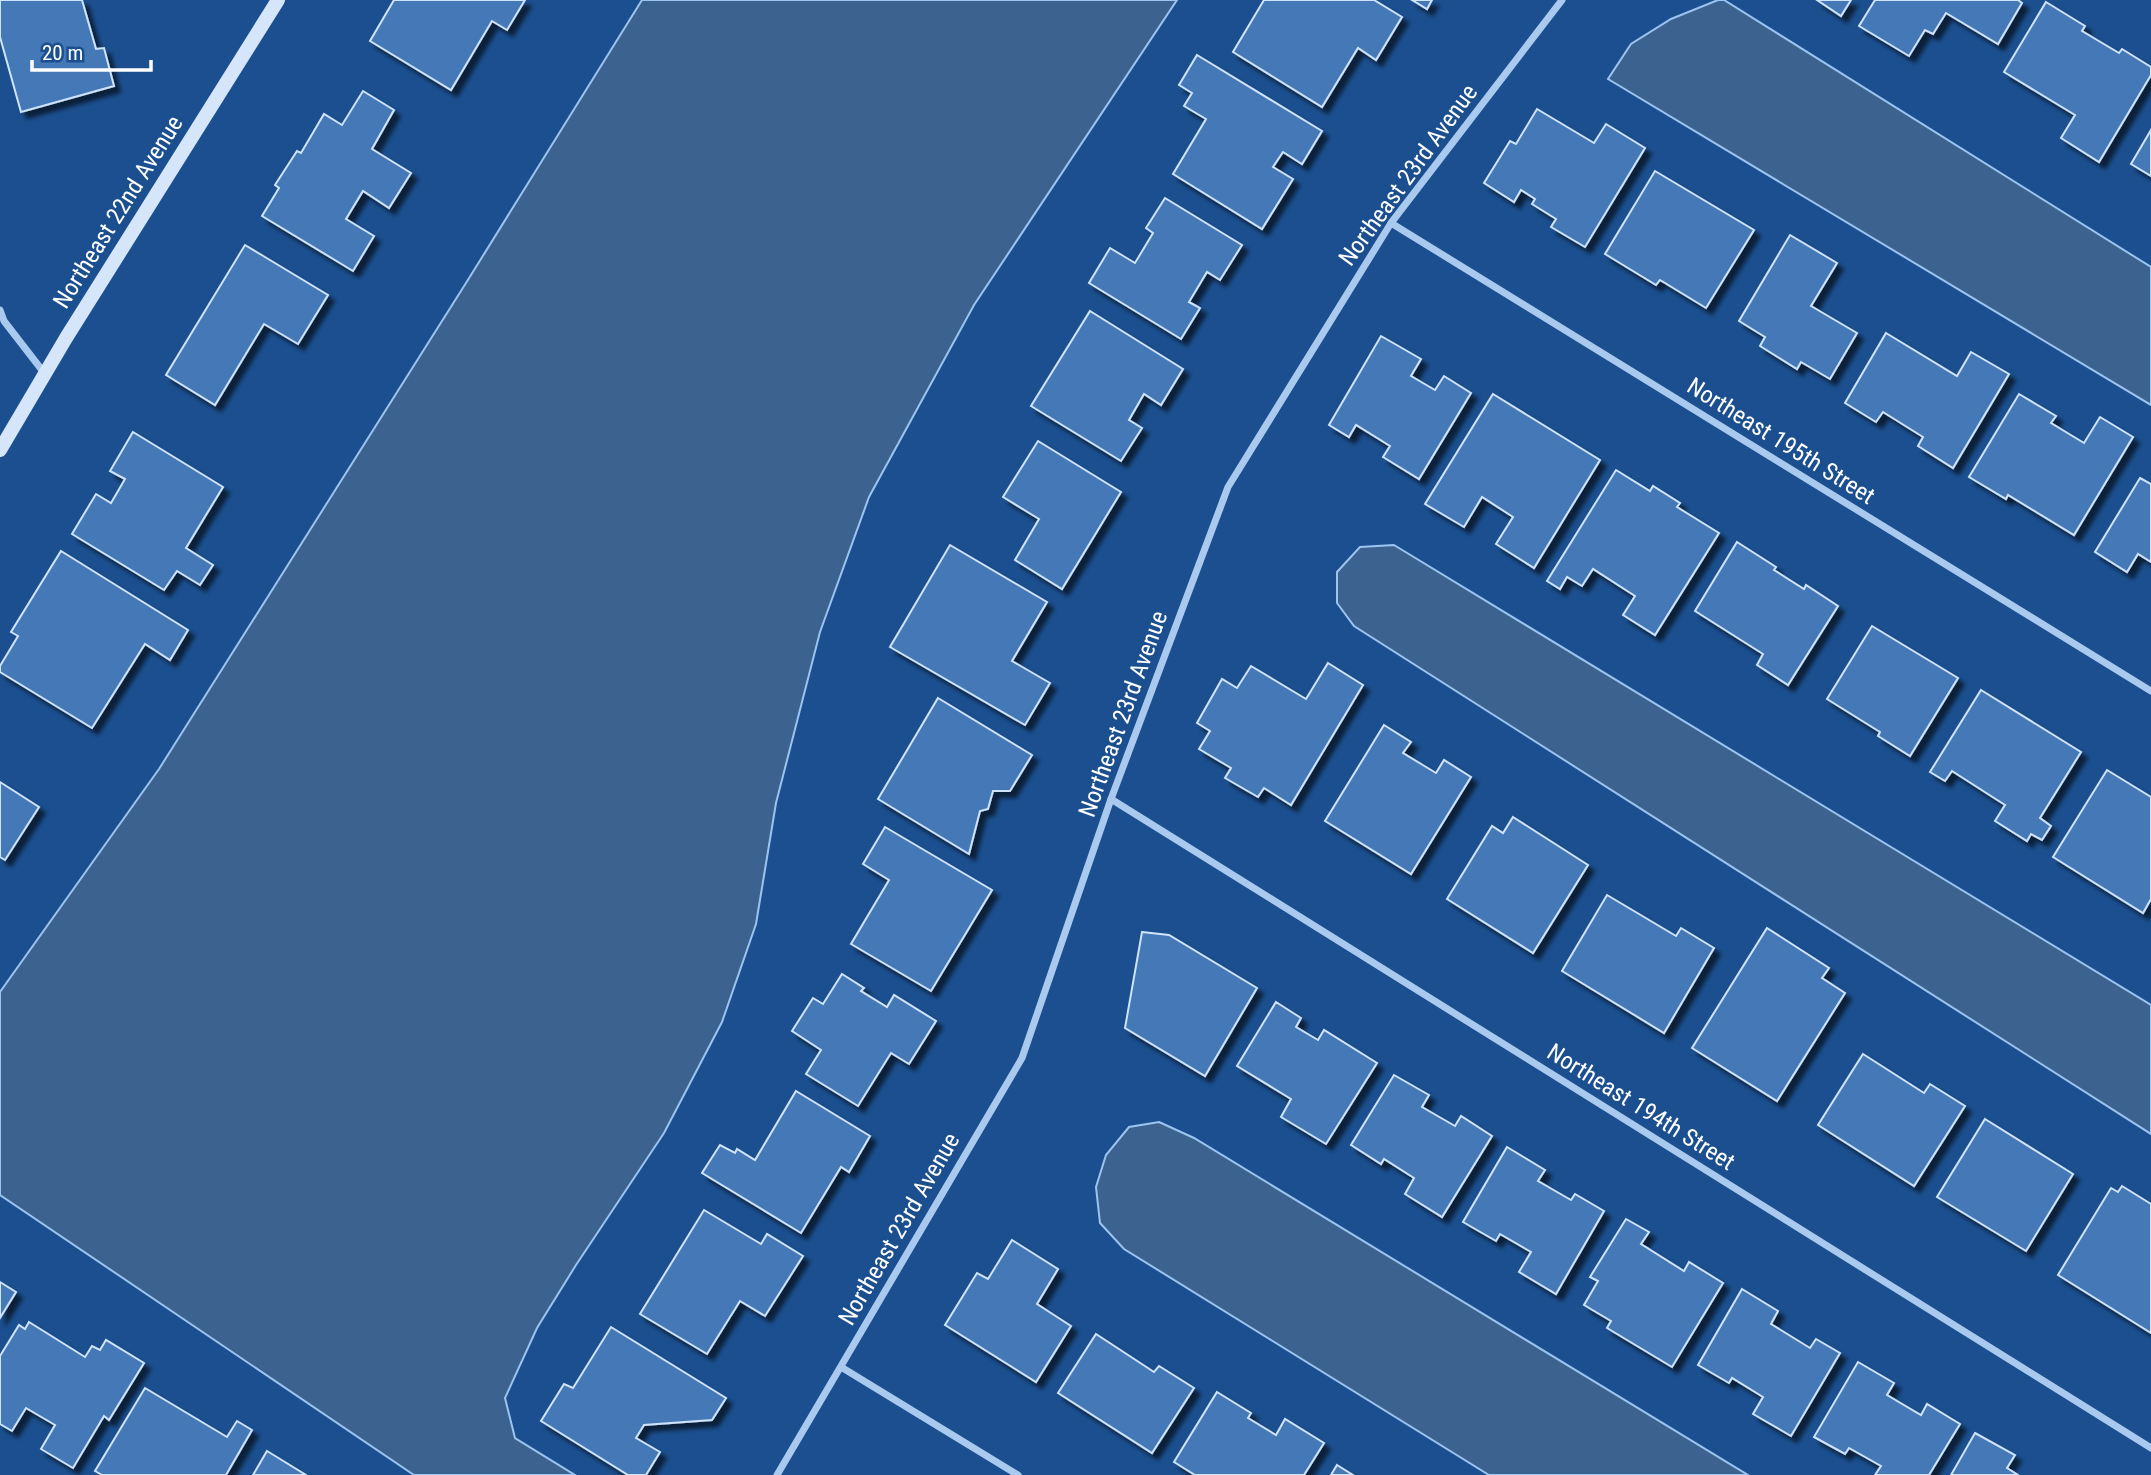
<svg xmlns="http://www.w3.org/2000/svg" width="2151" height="1475" font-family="'Roboto Condensed',sans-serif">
  <defs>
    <filter id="shadow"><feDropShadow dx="6" dy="6" stdDeviation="2" flood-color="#0009"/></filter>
  </defs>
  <rect width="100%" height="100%" fill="#1b4f8f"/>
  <g fill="#3c6290" stroke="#9cc4f0" stroke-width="2">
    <path d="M642 0H1177L974 305 869 497 820 632 776 803 756 924 722 1022 664 1133 576 1265 537 1328 505 1398 515 1438 575 1475H414L0 1195V992L159 769 466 283Z"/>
    <path d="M1718 0H1724L2151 267V405L1608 79 1631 44 1671 19Z"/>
    <path d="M1394 545 2151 1005V1134L1354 626 1337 603V572L1360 547Z"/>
    <path d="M1159 1122 1194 1138 1748 1475H1489L1124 1249 1100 1223 1096 1187 1106 1155 1129 1127Z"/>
  </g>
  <g fill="#4478b7" stroke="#cfe3fa" stroke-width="2" filter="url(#shadow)">
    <path d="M0 0H82L96 49 104 48 114 86 21 112 0 37Z"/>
    <path d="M394 0H525L507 30 492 21 451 90 370 41Z"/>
    <path d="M1264 0H1374L1402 17 1376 60 1358 48 1322 107 1233 52Z"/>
    <path d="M1412 0H1432L1427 9Z"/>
    <path d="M1817 0H1851L1841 16Z"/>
    <path d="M1875 0H2018L2022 3 1998 44 1946 13 1933 34 1925 30 1909 56 1859 26Z"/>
    <path d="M2046 2 2085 26 2082 31 2119 53 2122 49 2151 67V75L2099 162 2061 138 2075 115 2004 72Z"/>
    <path d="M1197 55 1322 131 1302 164 1283 152 1273 167 1293 179 1262 229 1173 174 1206 119 1184 106 1192 93 1179 85Z"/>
    <path d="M363 91 394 110 372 149 411 173 389 208 363 191 346 219 374 236 353 271 262 216 279 188 275 185 297 151 301 153 324 114 342 125Z"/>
    <path d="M1537 109 1594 143 1606 124 1645 148 1585 247 1551 227 1556 219 1532 204 1535 199 1521 190 1514 202 1484 183 1510 141 1516 144Z"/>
    <path d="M2151 130V176L2131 164Z"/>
    <path d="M1655 171 1754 230 1706 308 1660 280 1656 285 1605 254Z"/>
    <path d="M1165 198 1242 245 1220 280 1207 272 1189 302 1200 308 1181 339 1089 283 1110 248 1135 263 1153 233 1146 228Z"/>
    <path d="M1790 235 1837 263 1811 306 1857 333 1830 379 1801 362 1797 369 1760 346 1765 337 1739 321Z"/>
    <path d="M245 245 328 295 298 344 264 324 215 405 166 375Z"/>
    <path d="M1090 311 1183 369 1161 405 1144 394 1129 420 1142 428 1121 461 1031 406Z"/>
    <path d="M1886 333 1957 376 1971 352 2009 374 1953 468 1918 446 1923 437 1883 412 1876 422 1845 403Z"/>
    <path d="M1381 336 1421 359 1411 376 1435 390 1444 376 1471 393 1419 479 1383 457 1390 446 1356 425 1349 437 1329 425Z"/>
    <path d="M1493 394 1600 460 1534 568 1496 544 1513 517 1482 497 1464 527 1425 504Z"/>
    <path d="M2019 394 2056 416 2051 423 2084 443 2100 417 2133 437 2074 535 2008 495 2006 499 1969 477Z"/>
    <path d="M133 432 223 487 186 548 213 565 200 585 177 571 164 590 72 534 96 494 111 503 125 479 110 471Z"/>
    <path d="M1038 441 1121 492 1062 589 1015 560 1039 519 1003 497Z"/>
    <path d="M1616 470 1650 491 1653 486 1680 503 1677 507 1719 533 1655 635 1623 615 1635 596 1593 569 1582 586 1567 577 1560 589 1547 581Z"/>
    <path d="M2140 478 2151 484V562L2138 554 2127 572 2095 552Z"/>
    <path d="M1737 542 1776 567 1774 570 1804 589 1806 585 1838 606 1788 685 1757 665 1763 654 1695 611Z"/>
    <path d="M950 545 1047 602 1012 661 1050 683 1025 725 890 647Z"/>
    <path d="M61 551 188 630 170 660 145 644 92 728 0 672V666L18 636 11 632Z"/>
    <path d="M1872 626 1958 678 1910 756 1878 736 1880 732 1827 699Z"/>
    <path d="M1328 663 1363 685 1291 805 1264 788 1258 797 1225 778 1231 768 1199 749 1210 731 1197 723 1222 679 1237 688 1251 666 1306 699Z"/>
    <path d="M1981 690 2081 752 2040 818 2051 826 2042 840 2031 834 2027 841 1995 821 2005 805 1952 771 1945 781 1930 772Z"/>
    <path d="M938 698 1032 755 1010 791H993L988 809 980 811 969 854 878 799Z"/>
    <path d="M1384 725 1411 742 1403 753 1436 773 1444 760 1471 777 1411 874 1325 821Z"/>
    <path d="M2107 770 2151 797V899L2143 913 2053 857Z"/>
    <path d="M0 782 39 807 5 860 0 857Z"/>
    <path d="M1513 817 1588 865 1533 953 1447 899 1492 826 1503 833Z"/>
    <path d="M885 827 992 890 931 991 851 944 889 880 863 864Z"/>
    <path d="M1607 895 1676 936 1681 928 1714 948 1664 1033 1562 971Z"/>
    <path d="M1767 928 1829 968 1822 978 1845 993 1777 1101 1692 1048Z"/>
    <path d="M1142 932 1169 935 1257 988 1205 1076 1125 1028Z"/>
    <path d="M842 974 864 988 861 991 887 1007 894 995 936 1021 909 1064 891 1053 858 1106 806 1074 821 1050 792 1031 813 998 823 1004Z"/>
    <path d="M1276 1002 1301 1018 1296 1027 1318 1040 1324 1030 1377 1063 1326 1144 1281 1117 1291 1099 1237 1066Z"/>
    <path d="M1863 1054 1924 1093 1930 1084 1965 1106 1914 1186 1818 1125Z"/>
    <path d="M1394 1075 1429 1095 1422 1107 1455 1126 1461 1116 1492 1136 1442 1217 1405 1194 1414 1178 1384 1159 1381 1164 1351 1145Z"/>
    <path d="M796 1091 870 1136 849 1172 841 1167 801 1233 702 1173 720 1145 735 1153 737 1149 755 1160Z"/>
    <path d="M1985 1119 2073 1174 2026 1251 1937 1197Z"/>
    <path d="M1507 1147 1545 1170 1538 1181 1571 1200 1575 1194 1604 1211 1556 1294 1519 1272 1531 1252 1500 1234 1496 1241 1463 1222Z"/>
    <path d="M2122 1186 2151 1204V1333L2058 1275 2111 1188 2118 1192Z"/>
    <path d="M704 1210 761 1244 767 1234 803 1256 765 1316 740 1301 707 1354 640 1314Z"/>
    <path d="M1626 1219 1649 1232 1641 1244 1684 1271 1689 1262 1723 1283 1672 1367 1607 1328 1611 1321 1584 1305 1598 1281 1590 1277Z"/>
    <path d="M1012 1240 1058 1269 1037 1304 1071 1326 1036 1382 945 1325 977 1273 988 1279Z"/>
    <path d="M0 1282 16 1292 0 1318Z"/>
    <path d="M1742 1289 1778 1311 1771 1324 1810 1348 1816 1339 1840 1353 1791 1436 1753 1414 1763 1397 1732 1378 1729 1383 1698 1365Z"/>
    <path d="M29 1322 85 1357 92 1346 100 1350 106 1340 144 1363 109 1420 104 1416 73 1468 41 1449 55 1425 26 1408 12 1431 0 1424V1356L19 1325 25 1329Z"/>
    <path d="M611 1327 726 1398 712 1420 644 1425 636 1438 660 1452 646 1475H628L541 1421 564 1384 573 1388Z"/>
    <path d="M1096 1334 1154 1372 1159 1366 1194 1388 1152 1453 1058 1393Z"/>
    <path d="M1858 1362 1894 1383 1887 1395 1921 1415 1927 1404 1960 1424 1929 1475H1875L1881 1466 1849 1448 1845 1454 1814 1437Z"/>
    <path d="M145 1388 227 1437 237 1421 252 1430 226 1475H102L95 1471Z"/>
    <path d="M1217 1392 1251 1413 1248 1418 1276 1435 1285 1419 1324 1443 1304 1475H1195L1174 1462Z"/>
    <path d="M1975 1433 2015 1455 2007 1468 2018 1475H1951Z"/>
    <path d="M267 1451 306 1475H253Z"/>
    <path d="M1337 1465 1353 1475H1331Z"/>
  </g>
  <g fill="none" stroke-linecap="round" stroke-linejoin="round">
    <g stroke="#a9c9ee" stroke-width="7">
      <path d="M1391 223 2151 691"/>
      <path d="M0 310 4 321 45 374"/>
      <path d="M1111 799 2151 1448"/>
      <path d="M841 1367 1018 1475"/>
      <path d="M777 1475 1022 1058 1111 799 1228 487 1391 223 1562 0"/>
    </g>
    <path stroke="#d6e6fa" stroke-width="14" d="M0 450 66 338 278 0"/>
  </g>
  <g text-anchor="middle" stroke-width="5" stroke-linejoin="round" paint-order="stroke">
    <g font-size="24" fill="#fff" stroke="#1b4f8f">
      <text transform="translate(1408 175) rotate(-54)" y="8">Northeast 23rd Avenue</text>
      <text transform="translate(118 212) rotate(-58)" y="8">Northeast 22nd Avenue</text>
      <text transform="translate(1781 441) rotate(32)" y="8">Northeast 195th Street</text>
      <text transform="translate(1123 714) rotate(-70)" y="8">Northeast 23rd Avenue</text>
      <text transform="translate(1641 1107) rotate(32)" y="8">Northeast 194th Street</text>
      <text transform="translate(899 1229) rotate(-60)" y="8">Northeast 23rd Avenue</text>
    </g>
  </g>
  <path d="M32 60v10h119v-10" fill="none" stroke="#ffffff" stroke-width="3.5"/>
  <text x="42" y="60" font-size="21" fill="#ffffff" stroke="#1b4f8f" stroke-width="5" paint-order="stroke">20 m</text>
</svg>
